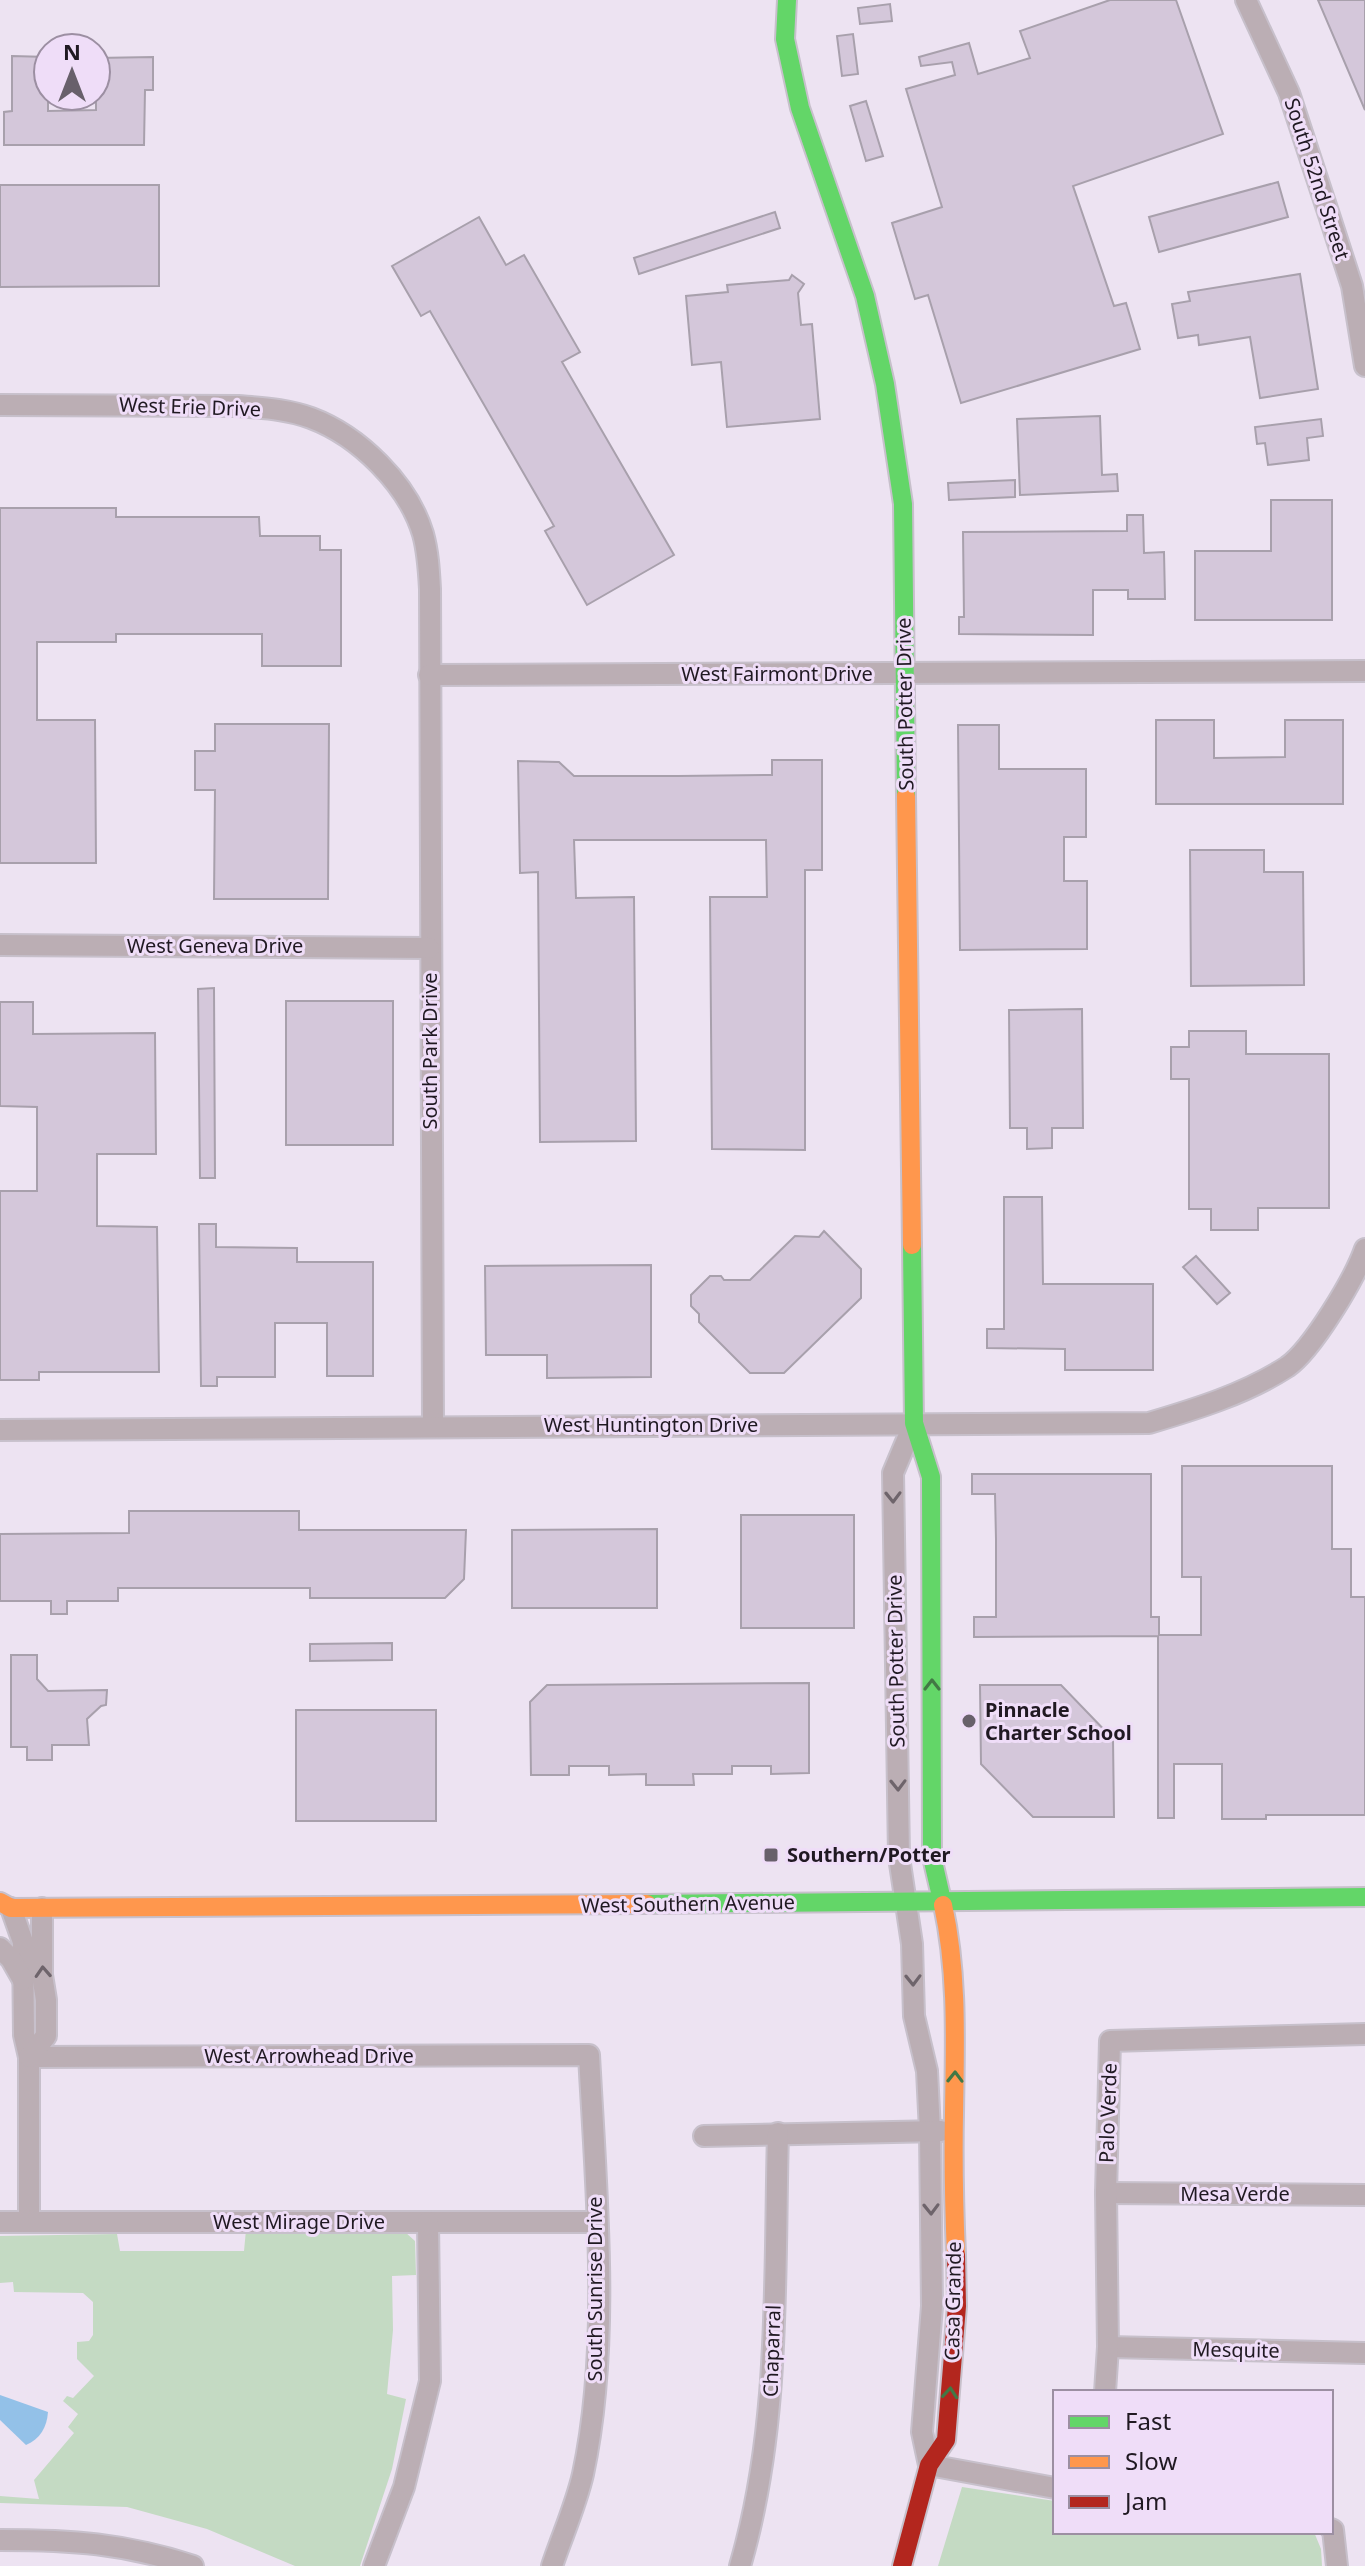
<svg xmlns="http://www.w3.org/2000/svg" width="1365" height="2566" font-family="'Noto Sans',sans-serif">
  <rect width="100%" height="100%" fill="#ede3f2"/>
  <g fill="#c4dac3">
    <path d="M246 2230 394 2231 405 2232 415 2241 416 2275 392 2276 393 2330 387 2394 406 2399 392 2469 360 2566H295L207 2529 127 2507 0 2503V2496L39 2499 34 2480 74 2433 68 2427 78 2414 63 2401 67 2396 73 2398 94 2376 77 2359V2342L89 2341 93 2335V2302L83 2293 14 2292 13 2282 0 2283V2236L117 2234 120 2251H244Z"/>
    <path d="M962 2487 1055 2501V2532H1314L1321 2549 1322 2566H938Z"/>
  </g>
  <path fill="#93c1e8" d="M0 2395 48 2412C47 2427 40 2439 26 2445L0 2420Z"/>
  <g fill="#d4c7da" stroke="#a8a0ac" stroke-width="2">
    <path d="M1110 0H1176L1223 134 1073 186 1114 306 1126 303 1140 349 961 403 928 295 915 299 892 223 942 207 906 89 955 75 952 62 921 66 919 57 969 43 978 74 1030 58 1020 31Z"/>
    <path d="M1318 0H1365V110Z"/>
    <path d="M890 4 892 21 860 24 858 8Z"/>
    <path d="M853 34 858 74 842 76 837 36Z"/>
    <path d="M12 56 48 57V111L96 110V58L153 57V90H145L144 145H4V112L12 111Z"/>
    <path d="M866 101 883 156 866 161 850 106Z"/>
    <path d="M1278 182 1288 217 1159 252 1149 217Z"/>
    <path d="M0 185H159V286L0 287Z"/>
    <path d="M775 212 780 228 639 274 634 258Z"/>
    <path d="M479 217 506 265 524 255 580 352 562 362 674 555 587 605 545 531 554 526 430 311 421 316 392 266Z"/>
    <path d="M1300 274 1318 389 1260 398 1250 337 1199 345 1198 335 1178 338 1172 304 1190 301 1188 292Z"/>
    <path d="M792 275 804 284 798 293 801 325 812 324 820 419 727 427 721 362 692 365 686 296 728 292 727 285 789 280Z"/>
    <path d="M1100 416 1102 475 1117 474 1118 491 1020 495 1017 419Z"/>
    <path d="M1321 419 1323 436 1307 438 1309 460 1268 465 1265 443 1257 444 1255 427Z"/>
    <path d="M1015 480V497L949 500 948 483Z"/>
    <path d="M1271 500H1332V620H1195V551H1271Z"/>
    <path d="M0 508H116V517H259L260 536H320V550H341V666H262V634H116V642H37V720H95L96 863H0Z"/>
    <path d="M1127 515H1143L1144 553 1164 552 1165 599H1128V590H1093V635L959 634V617H964L963 532 1127 531Z"/>
    <path d="M1156 720H1214V758L1285 757V720H1343V804H1156Z"/>
    <path d="M215 724H329L328 899H214L215 790H195V751H215Z"/>
    <path d="M958 725H999V769H1086V837H1064V881H1087V949L960 950Z"/>
    <path d="M772 760H822V870H805V1150L712 1149 710 897H767L766 840H574L576 898 634 897 636 1141 540 1142 538 872 520 873 518 761 559 762 574 776H678L772 775Z"/>
    <path d="M1190 850H1264V872H1303L1304 985 1191 986Z"/>
    <path d="M214 988 215 1178H200L198 989Z"/>
    <rect x="286" y="1001" width="107" height="144"/>
    <path d="M0 1002H33V1034L155 1033 156 1154H97V1226L157 1227 159 1372H39V1380H0V1191H37V1107L0 1106Z"/>
    <path d="M1082 1009 1083 1128H1052V1148L1027 1149V1128H1010L1009 1010Z"/>
    <path d="M1189 1031H1246V1054H1329V1208H1258V1230H1211V1209H1189V1079H1171V1047H1189Z"/>
    <path d="M1004 1197H1042L1043 1284H1153V1370H1065V1349L987 1348V1329H1004Z"/>
    <path d="M199 1224H216V1247L297 1248V1262H373V1376H327V1323H275V1377H217V1386H201Z"/>
    <path d="M824 1231 861 1269V1298L784 1373H750L699 1322V1314L691 1306V1295L710 1276H721L724 1280H750L795 1236 819 1237Z"/>
    <path d="M1196 1256 1230 1293 1217 1304 1183 1267Z"/>
    <path d="M651 1265V1377L547 1378V1355H486L485 1266Z"/>
    <path d="M1182 1466H1332V1549H1351V1597H1365V1815H1266V1819H1222V1764H1174V1818H1158V1636L974 1637V1617H996V1539L995 1494H972V1474H1151V1617H1159V1635H1201V1577H1182Z"/>
    <path d="M129 1511H299V1530H466L464 1579 445 1598H310V1588H118V1601H67V1614H51V1601H0V1534L129 1533Z"/>
    <rect x="741" y="1515" width="113" height="113"/>
    <path d="M657 1529V1608H512V1530Z"/>
    <path d="M392 1643V1660L310 1661V1644Z"/>
    <path d="M11 1655H37V1679L48 1691 107 1690 106 1705 101 1706 87 1719 89 1745H52V1760H27V1747H11Z"/>
    <path d="M809 1683V1773L771 1774V1766H732V1774H693L694 1785H646V1774L609 1775V1766H569V1775H531L530 1702 547 1685Z"/>
    <path d="M980 1685H1061L1113 1739 1114 1817H1033L981 1764Z"/>
    <rect x="296" y="1710" width="140" height="111"/>
  </g>
  <g fill="none" stroke-linecap="round" stroke-linejoin="round">
    <defs>
      <g id="street">
        <path d="M1246 0 1289 93 1330 218 1352 286 1365 366"/>
        <path d="M0 405 238 406C262 408 288 409 311 418 359 436 408 484 423 534 428 552 429 570 430 589L433 1426"/>
        <path d="M429 675 1365 671"/>
        <path d="M0 945 429 948"/>
        <path d="M914 1423 893 1473 899 1857 912 1944 914 2016 927 2071 930 2131 932 2306 922 2432 929 2465 1055 2488"/>
        <path d="M0 1430 1149 1423C1196 1409 1245 1394 1287 1367 1312 1350 1355 1278 1365 1249"/>
        <path d="M11 1908 23 1942 24 2035 29 2057V2221"/>
        <path d="M0 1948 11 1959 23 1980"/>
        <path d="M29 2057 589 2055C596 2188 611 2343 583 2474 576 2505 562 2536 552 2566"/>
        <path d="M29 2057 46 2036V2000L42 1975V1908"/>
        <path d="M704 2136 941 2131"/>
        <path d="M1106 2193 1365 2195"/>
        <path d="M0 2222H597"/>
        <path d="M1108 2347 1365 2353"/>
        <path d="M1105 2392 1108 2347 1106 2193 1110 2041 1365 2034"/>
        <path d="M1331 2529 1333 2530 1337 2566"/>
        <path d="M0 2540C71 2540 124 2543 193 2566"/>
        <path d="M374 2566 404 2487 430 2381 428 2222"/>
        <path d="M740 2566C781 2426 774 2277 778 2133"/>
      </g>
      <g id="fast">
        <path d="M787 0 785 39 800 108 865 296 885 384 903 504 906 796"/>
        <path d="M912 1245 914 1423 931 1477 932 1857 943 1905"/>
        <path d="M647 1904 1365 1897"/>
      </g>
      <g id="slow">
        <path d="M906 796 912 1245"/>
        <path d="M0 1902 11 1908 647 1904"/>
        <path d="M943 1905C958 1974 955 2043 954 2113 953 2161 954 2208 956 2255"/>
      </g>
      <path id="jam" d="M902 2566 929 2465 946 2440 957 2306 956 2255"/>
    </defs>
    <use href="#street" stroke="#c7c0cb" stroke-width="24"/>
    <use href="#fast" stroke="#c7c0cb" stroke-width="22"/>
    <use href="#slow" stroke="#c7c0cb" stroke-width="22"/>
    <use href="#jam" stroke="#c7c0cb" stroke-width="22"/>
    <use href="#street" stroke="#bbaeb4" stroke-width="20"/>
    <use href="#fast" stroke="#63d668" stroke-width="18"/>
    <use href="#slow" stroke="#ff974d" stroke-width="18"/>
    <use href="#jam" stroke="#b3261e" stroke-width="18"/>
  </g>
  <defs><path id="oneway-chevron" d="M-2-3.5L2.5 0L-2 3.5" fill="none" stroke-width="1.6" stroke-linecap="round" stroke-linejoin="round" transform="scale(2)"/></defs>
  <g stroke="#6e646b">
    <use href="#oneway-chevron" transform="translate(893 1497) rotate(89)"/>
    <use href="#oneway-chevron" transform="translate(898 1785) rotate(89)"/>
    <use href="#oneway-chevron" transform="translate(43 1972) rotate(-93)"/>
    <use href="#oneway-chevron" transform="translate(913 1980) rotate(89)"/>
    <use href="#oneway-chevron" transform="translate(931 2209) rotate(89)"/>
  </g>
  <g stroke="#427845">
    <use href="#oneway-chevron" transform="translate(932 1685) rotate(-90)"/>
    <use href="#oneway-chevron" transform="translate(955 2077) rotate(-89)"/>
    <use href="#oneway-chevron" transform="translate(950 2393) rotate(-85)"/>
  </g>
  <g fill="#68606b" stroke="#efddf8" stroke-width="3">
    <circle cx="969" cy="1721" r="8"/>
    <rect x="763" y="1847" width="16" height="16" rx="4"/>
  </g>
  <g text-anchor="middle" stroke-width="6" stroke-linejoin="round" paint-order="stroke">
    <g font-size="20" fill="#201922" stroke="#efddf8">
      <text transform="translate(1317 179) rotate(72)" y="7">South 52nd Street</text>
      <text transform="translate(190 407) rotate(2)" y="7">West Erie Drive</text>
      <text x="777" y="681">West Fairmont Drive</text>
      <text transform="translate(905 704) rotate(-91)" y="7">South Potter Drive</text>
      <text x="215" y="953">West Geneva Drive</text>
      <text transform="translate(430 1051) rotate(-90)" y="7">South Park Drive</text>
      <text x="651" y="1432">West Huntington Drive</text>
      <text transform="translate(896 1661) rotate(-91)" y="7">South Potter Drive</text>
      <text transform="translate(688 1904) rotate(-1)" y="7">West Southern Avenue</text>
      <text x="309" y="2063">West Arrowhead Drive</text>
      <text transform="translate(1108 2113) rotate(-88)" y="7">Palo Verde</text>
      <text x="1235" y="2201">Mesa Verde</text>
      <text x="299" y="2229">West Mirage Drive</text>
      <text transform="translate(595 2289) rotate(-90)" y="7">South Sunrise Drive</text>
      <text transform="translate(953 2301) rotate(-89)" y="7">Casa Grande</text>
      <text transform="translate(1236 2350) rotate(1)" y="7">Mesquite</text>
      <text transform="translate(772 2351) rotate(-88)" y="7">Chaparral</text>
    </g>
    <g font-size="20" font-weight="bold" fill="#201922" stroke="#efddf8" text-anchor="start">
      <text x="985" y="1717">Pinnacle<tspan x="985" dy="23">Charter School</tspan></text>
      <text x="787" y="1862">Southern/Potter</text>
    </g>
  </g>
  <rect x="1053" y="2390" width="280" height="144" fill="#efddf8" stroke="#9c8fa2" stroke-width="2"/>
  <rect x="1069" y="2416" width="40" height="12" fill="#63d668" stroke="#9c8fa2" stroke-width="2"/>
  <text x="1125" y="2430" font-size="24" fill="#201922">Fast</text>
  <rect x="1069" y="2456" width="40" height="12" fill="#ff974d" stroke="#9c8fa2" stroke-width="2"/>
  <text x="1125" y="2470" font-size="24" fill="#201922">Slow</text>
  <rect x="1069" y="2496" width="40" height="12" fill="#b3261e" stroke="#9c8fa2" stroke-width="2"/>
  <text x="1125" y="2510" font-size="24" fill="#201922">Jam</text>
  <g transform="translate(72 72)"><circle r="38" fill="#efddf8" stroke="#9c8fa2" stroke-width="2"/>
  <path d="M0-6L14 30L0 20L-14 30Z" fill="#68606b"/>
  <text y="-12" font-size="22" font-weight="bold" text-anchor="middle" fill="#201922">N</text>
  </g>
</svg>
